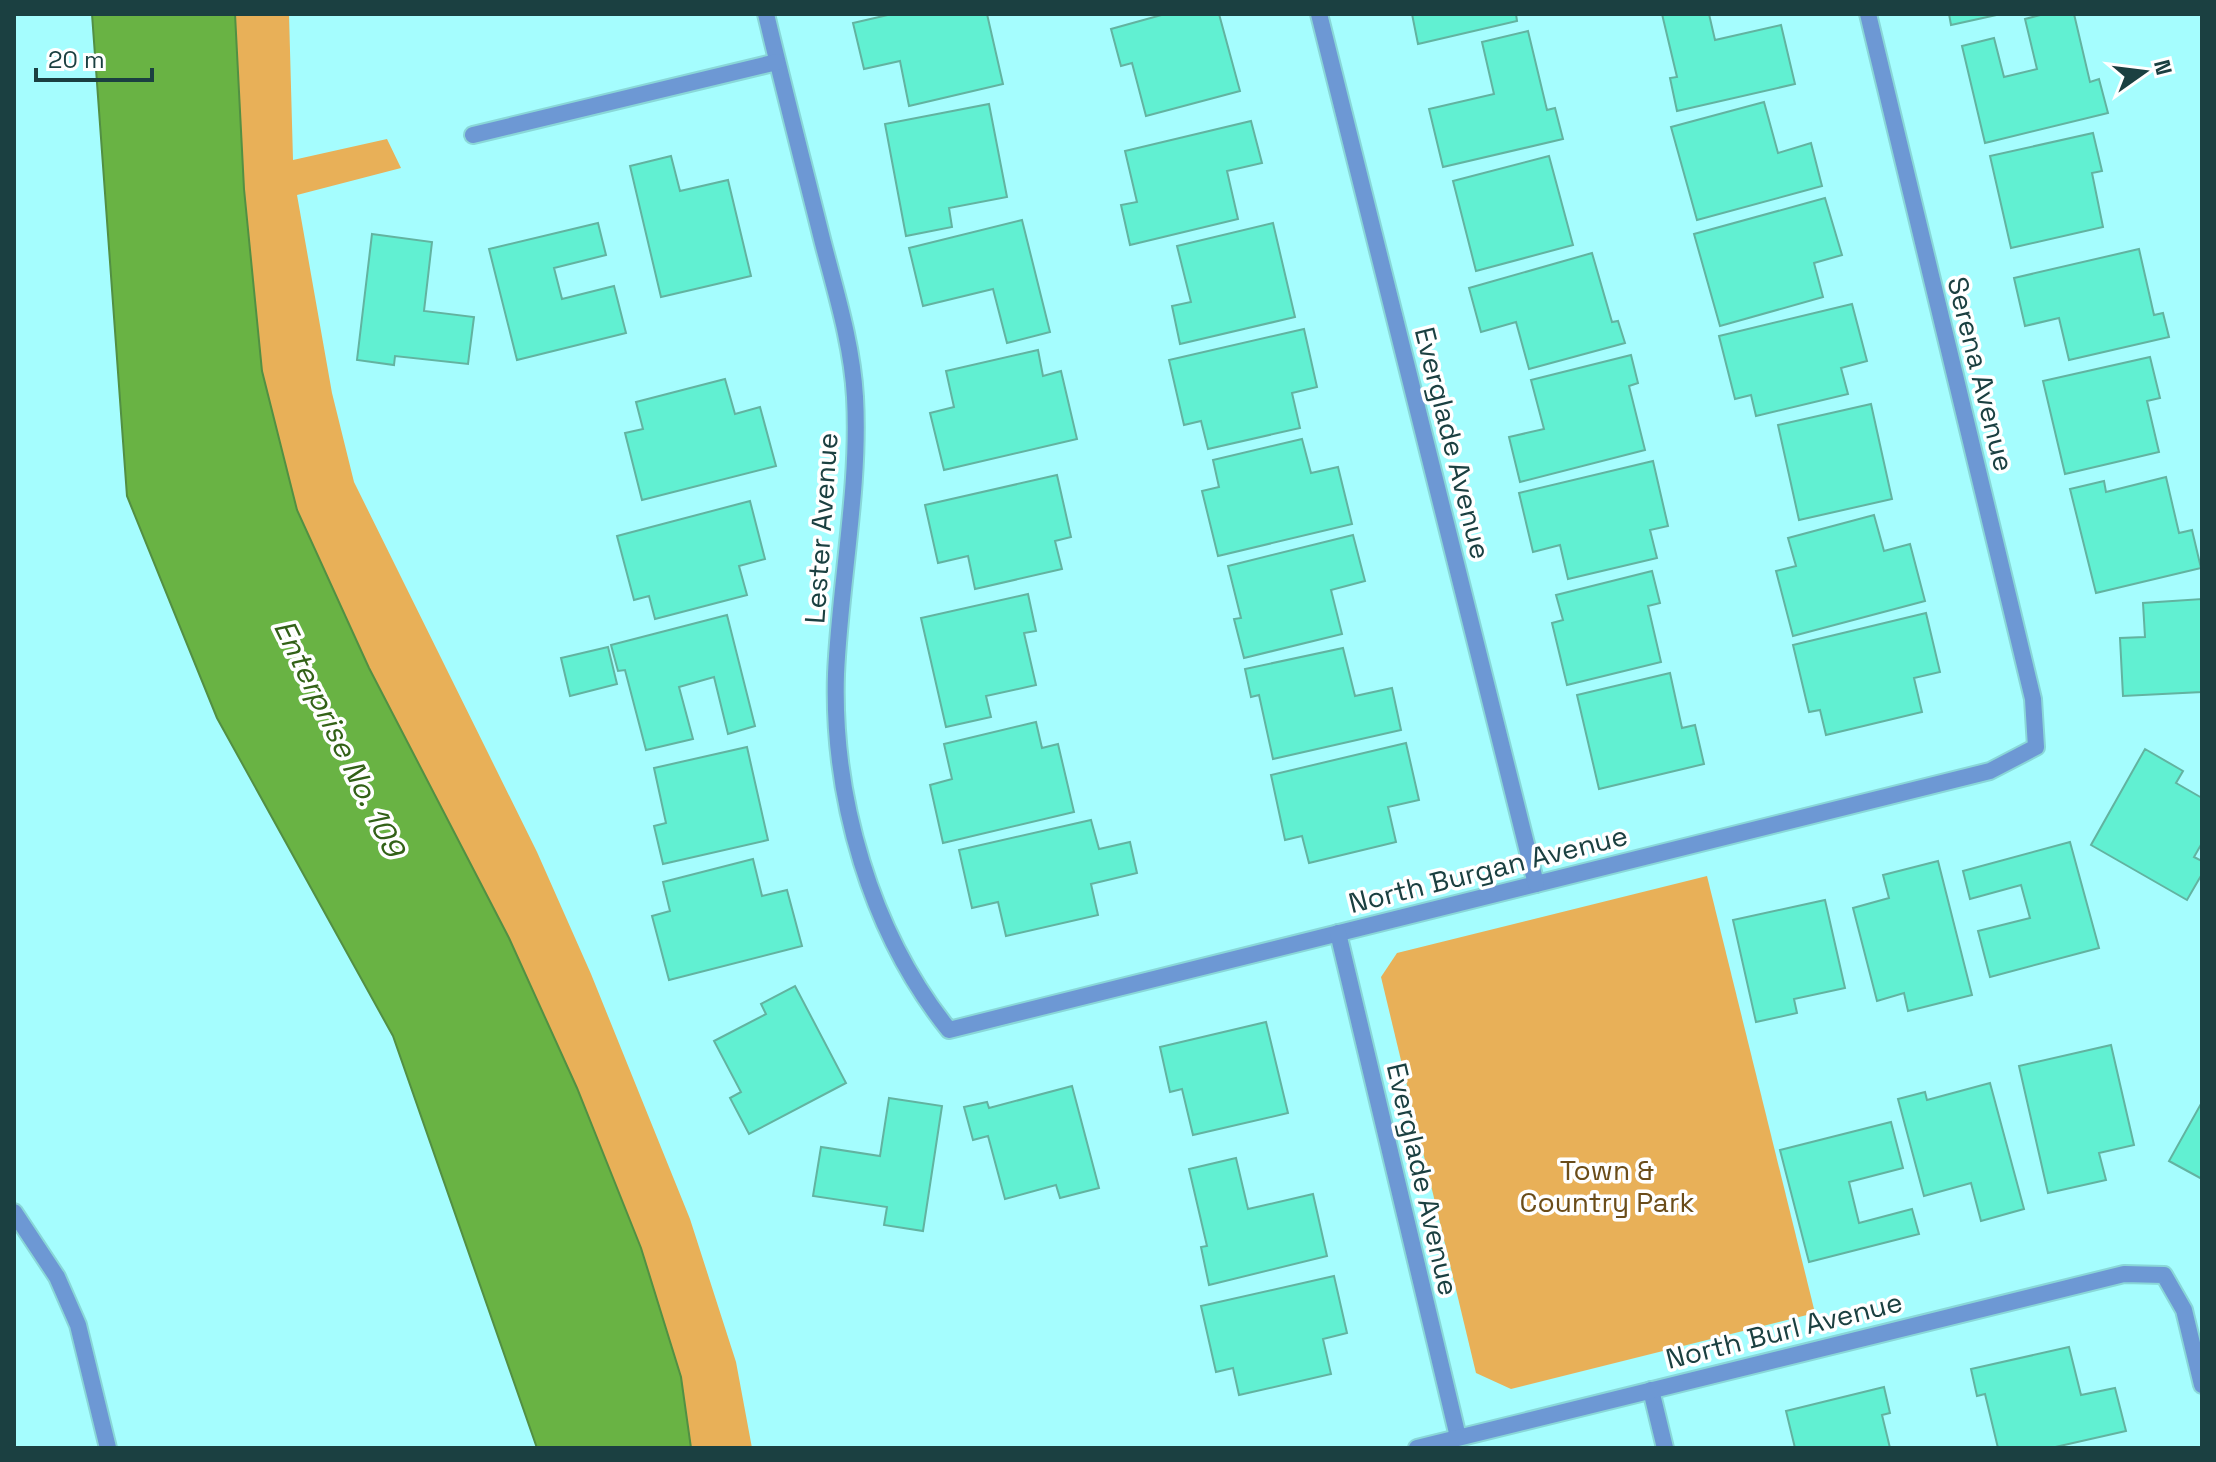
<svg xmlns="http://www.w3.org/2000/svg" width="2216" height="1462" font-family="'Space Grotesk',sans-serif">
  <rect width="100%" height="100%" fill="#a5fdfe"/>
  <g fill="#e8b058">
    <path d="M235 14H289L293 160 387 139 401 168 297 195 332 393 354 482 537 852 591 974 690 1219 736 1362 752 1448H691L681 1377 641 1248 577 1088 509 938 369 668 297 510 262 371 244 189Z"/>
    <path d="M1707 876 1815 1313 1511 1389 1476 1373 1381 977 1397 953Z"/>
  </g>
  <path fill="#69b344" stroke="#529043" stroke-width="2" d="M92 14H235L244 189 262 371 297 510 369 668 509 938 577 1088 641 1248 681 1377 691 1448H537L393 1036 217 718 127 496Z"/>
  <g fill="#61f0d2" stroke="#62b3a0" stroke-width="2">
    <path d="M892 14H987L1003 84 909 106 900 61 864 69 853 23Z"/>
    <path d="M1165 14H1219L1240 91 1146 116 1132 63 1121 66 1111 29Z"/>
    <path d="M1412 14H1516L1517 21 1418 44Z"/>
    <path d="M1662 14H1709L1715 40 1781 25 1795 84 1677 111 1670 78 1677 77Z"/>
    <path d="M1949 14H2001L1951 25Z"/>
    <path d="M2044 14H2074L2090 82 2099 79 2108 113 1985 143 1962 46 1994 38 2004 77 2037 69 2025 19Z"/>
    <path d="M1528 31 1547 110 1555 108 1563 139 1443 167 1429 109 1494 94 1482 42Z"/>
    <path d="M1764 102 1778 153 1811 143 1822 186 1697 220 1671 127Z"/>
    <path d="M989 104 1007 197 949 208 952 227 906 236 885 124Z"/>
    <path d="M1251 121 1262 163 1227 171 1238 219 1130 245 1121 205 1137 202 1125 151Z"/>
    <path d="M2093 133 2102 171 2092 173 2103 227 2011 248 1990 156Z"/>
    <path d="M671 156 680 191 728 180 751 276 661 297 630 166Z"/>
    <path d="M1549 156 1573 245 1476 271 1453 181Z"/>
    <path d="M1825 198 1842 255 1814 263 1823 297 1720 326 1694 234Z"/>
    <path d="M1022 220 1050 332 1007 343 993 289 923 306 909 248Z"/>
    <path d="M598 223 606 255 554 268 562 299 614 286 626 333 517 360 489 249Z"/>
    <path d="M1273 223 1295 317 1180 344 1172 306 1191 302 1177 246Z"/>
    <path d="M372 234 432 242 424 311 474 317 468 364 395 356 394 365 357 360Z"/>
    <path d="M2139 249 2154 315 2163 313 2169 337 2069 360 2059 318 2025 326 2014 278Z"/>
    <path d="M1592 253 1612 322 1618 321 1625 343 1529 369 1516 322 1481 332 1469 288Z"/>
    <path d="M1852 304 1867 361 1841 368 1848 394 1756 416 1751 395 1735 399 1719 336Z"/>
    <path d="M1304 329 1317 387 1292 393 1300 428 1208 449 1201 421 1184 425 1169 360Z"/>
    <path d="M1038 350 1043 376 1061 371 1077 439 944 470 930 413 954 407 946 371Z"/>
    <path d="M1631 355 1638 383 1629 386 1645 450 1520 482 1509 437 1544 429 1531 380Z"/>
    <path d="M2150 357 2160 398 2147 401 2159 452 2065 474 2043 381Z"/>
    <path d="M725 379 735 414 760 407 776 466 642 500 625 433 643 429 636 402Z"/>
    <path d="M1871 404 1892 499 1799 520 1778 425Z"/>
    <path d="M1302 439 1311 473 1338 467 1352 524 1218 556 1202 491 1219 487 1213 460Z"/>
    <path d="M1653 461 1668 526 1650 530 1657 558 1568 579 1560 545 1533 552 1519 493Z"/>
    <path d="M1057 475 1071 537 1055 541 1062 569 975 589 968 556 938 563 925 505Z"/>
    <path d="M2166 477 2179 533 2192 530 2201 568 2096 593 2070 489 2104 481 2106 492Z"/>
    <path d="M750 501 765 559 739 566 747 595 655 619 649 596 634 600 617 536Z"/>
    <path d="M1874 515 1884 551 1910 544 1925 601 1793 636 1776 571 1796 566 1788 538Z"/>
    <path d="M1353 535 1365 581 1331 590 1342 634 1244 658 1234 619 1241 618 1228 566Z"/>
    <path d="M1652 571 1660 603 1648 606 1661 662 1567 685 1552 623 1563 620 1556 595Z"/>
    <path d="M1028 594 1036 631 1024 633 1036 685 986 696 991 717 946 727 921 618Z"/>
    <path d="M2202 599V692L2123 696 2120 638 2145 637 2143 603Z"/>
    <path d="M1926 613 1940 672 1914 678 1922 712 1826 735 1820 710 1809 712 1793 645Z"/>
    <path d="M727 615 755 726 728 734 714 677 679 687 693 739 646 750 625 670 618 671 611 645Z"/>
    <path d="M608 647 617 684 570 696 561 658Z"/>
    <path d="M1343 648 1355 696 1392 688 1401 730 1273 759 1259 695 1251 697 1245 669Z"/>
    <path d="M1670 673 1682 728 1695 725 1704 764 1599 789 1577 695Z"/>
    <path d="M1036 722 1042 748 1058 744 1074 812 943 843 930 785 952 779 944 744Z"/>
    <path d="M1406 743 1419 800 1388 807 1396 842 1309 863 1302 836 1285 840 1271 775Z"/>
    <path d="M747 747 768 840 663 864 654 826 666 823 654 768Z"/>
    <path d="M2145 749 2183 771 2176 783 2202 798V843L2194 857 2202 861V874L2187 900 2091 845Z"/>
    <path d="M1091 820 1099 849 1130 842 1137 873 1091 884 1098 915 1006 936 998 902 972 908 959 850Z"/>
    <path d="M2070 842 2099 948 1990 977 1978 931 2030 918 2021 885 1970 899 1963 871Z"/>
    <path d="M753 859 762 896 787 890 802 946 669 980 652 916 670 911 663 882Z"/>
    <path d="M1938 861 1972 995 1908 1011 1904 993 1877 1001 1853 908 1889 898 1883 875Z"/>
    <path d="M1825 900 1845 988 1794 999 1797 1013 1756 1022 1733 920Z"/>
    <path d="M795 986 846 1083 749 1134 730 1098 741 1092 714 1041 766 1014 761 1004Z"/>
    <path d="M1266 1022 1288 1113 1193 1135 1182 1089 1170 1092 1160 1047Z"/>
    <path d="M2111 1045 2134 1145 2099 1153 2106 1180 2048 1193 2019 1066Z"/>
    <path d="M1990 1083 2024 1209 1981 1221 1971 1183 1924 1196 1898 1099 1925 1092 1927 1100Z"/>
    <path d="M1072 1086 1099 1188 1060 1198 1056 1185 1005 1199 988 1136 973 1140 964 1107 987 1102 989 1108Z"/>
    <path d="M889 1098 942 1106 923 1231 884 1225 887 1207 813 1196 821 1147 880 1156Z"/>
    <path d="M2202 1102V1179L2169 1161Z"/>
    <path d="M1891 1122 1903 1168 1849 1182 1859 1223 1912 1209 1919 1234 1809 1262 1780 1150Z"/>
    <path d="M1236 1158 1248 1209 1313 1194 1327 1256 1209 1285 1201 1247 1207 1246 1189 1169Z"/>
    <path d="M1334 1276 1347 1333 1323 1339 1331 1374 1239 1395 1233 1368 1216 1372 1201 1306Z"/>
    <path d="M2069 1347 2081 1395 2115 1388 2126 1431 2051 1448H1998L1985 1394 1977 1396 1971 1369Z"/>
    <path d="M1884 1387 1890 1413 1882 1415 1890 1448H1795L1786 1411Z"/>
  </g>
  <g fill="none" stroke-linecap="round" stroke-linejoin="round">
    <defs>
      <g id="minor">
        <path d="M766 14C784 90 804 167 823 243 836 293 852 344 855 397 860 489 840 582 836 674 832 798 871 933 949 1030L1990 771 2036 747 2033 699 1868 14"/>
        <path d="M1319 14 1536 884"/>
        <path d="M473 135 777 62"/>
        <path d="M1338 933 1458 1437"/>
        <path d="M14 1212 57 1277 78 1325 108 1448"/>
        <path d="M1651 1390 1665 1448"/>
        <path d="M1417 1448 2124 1274 2164 1275 2184 1310 2202 1385"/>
      </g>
    </defs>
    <use href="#minor" stroke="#89d7d8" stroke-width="20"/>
    <use href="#minor" stroke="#6d98d4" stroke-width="16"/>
  </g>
  <g text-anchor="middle" stroke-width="7" stroke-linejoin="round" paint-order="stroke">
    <g font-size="28" fill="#1b4041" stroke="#fff">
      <text transform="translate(1981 374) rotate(76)" y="10">Serena Avenue</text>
      <text transform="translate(1453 443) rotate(76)" y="10">Everglade Avenue</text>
      <text transform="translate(821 528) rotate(-86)" y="10">Lester Avenue</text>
      <text transform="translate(1488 869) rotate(-14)" y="10">North Burgan Avenue</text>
      <text transform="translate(1423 1179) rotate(77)" y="10">Everglade Avenue</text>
      <text transform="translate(1784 1330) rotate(-14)" y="10">North Burl Avenue</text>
    </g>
    <g font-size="28" fill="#6a4c19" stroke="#fff">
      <text x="1607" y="1180">Town &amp;<tspan x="1607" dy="32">Country Park</tspan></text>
    </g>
    <g font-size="30" font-style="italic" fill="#326117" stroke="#fff">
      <text transform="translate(339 738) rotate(64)" y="10">Enterprise No. 109</text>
    </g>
  </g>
  <rect width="2216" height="1462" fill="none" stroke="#1b4041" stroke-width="32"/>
  <g transform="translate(2144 72) rotate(76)" stroke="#ffffff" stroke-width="6" paint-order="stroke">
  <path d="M0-6L14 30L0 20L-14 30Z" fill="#1b4041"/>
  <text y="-12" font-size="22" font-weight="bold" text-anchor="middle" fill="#1b4041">N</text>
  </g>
  <path d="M36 68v12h116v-12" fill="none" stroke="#1b4041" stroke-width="4"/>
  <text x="48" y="68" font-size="24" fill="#1b4041" stroke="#ffffff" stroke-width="6" paint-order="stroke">20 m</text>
</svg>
